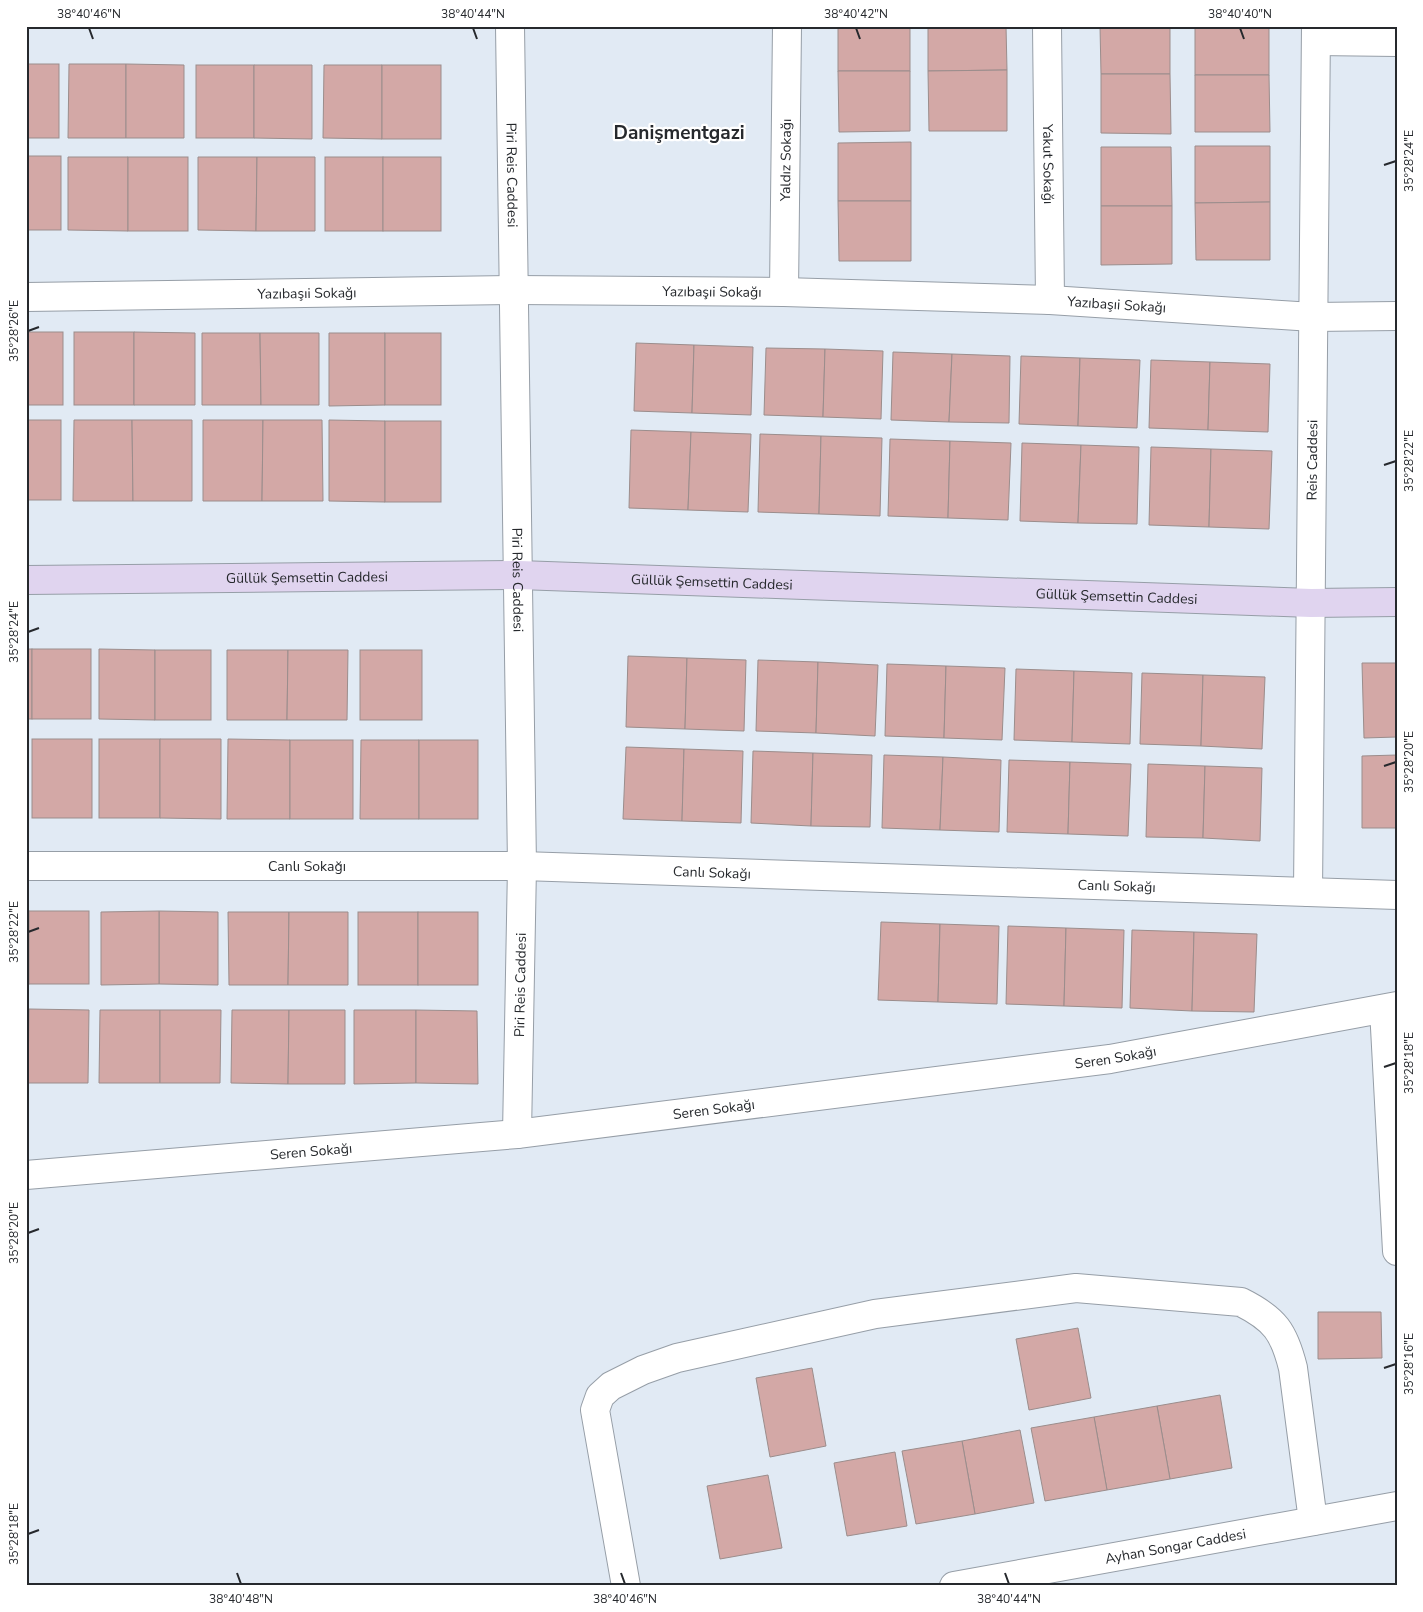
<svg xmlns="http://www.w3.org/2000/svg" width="1423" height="1612" font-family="'Nunito Sans',sans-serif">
  <rect width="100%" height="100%" fill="#e1eaf4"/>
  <g fill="#d3a8a6" stroke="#9b8d8c">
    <rect x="838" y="26" width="72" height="45"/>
    <path d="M928 26H1006L1007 70 928 71Z"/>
    <path d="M1100 26H1170V74H1101Z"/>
    <rect x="1195" y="26" width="74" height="49"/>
    <rect x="26" y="64" width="33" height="74"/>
    <path d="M69 64H126V138H68Z"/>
    <path d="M126 64 184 65V138H126Z"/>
    <rect x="196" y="65" width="58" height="73"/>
    <path d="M254 65H312V139L254 138Z"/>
    <path d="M324 65H382V139L323 138Z"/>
    <rect x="382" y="65" width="59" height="74"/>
    <path d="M1007 70V131H929L928 71Z"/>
    <path d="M838 71H910V131L839 132Z"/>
    <path d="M1101 74H1170L1171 134 1101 133Z"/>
    <path d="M1195 75H1269L1270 132H1195Z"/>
    <path d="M911 142V201H838V143Z"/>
    <path d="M1195 146H1270V202L1195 203Z"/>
    <path d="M1101 147H1171L1172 206H1101Z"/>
    <rect x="26" y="156" width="35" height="74"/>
    <path d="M68 157H128V231L68 230Z"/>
    <rect x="128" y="157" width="60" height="74"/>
    <path d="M198 157H257L256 231 198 230Z"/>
    <path d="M257 157H315V231H256Z"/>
    <rect x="325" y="157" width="58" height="74"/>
    <rect x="383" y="157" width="58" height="74"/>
    <path d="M838 201H911V261H839Z"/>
    <path d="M1270 202V260H1196L1195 203Z"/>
    <path d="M1101 206H1172V264L1101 265Z"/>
    <rect x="26" y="332" width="37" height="73"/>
    <rect x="74" y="332" width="60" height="73"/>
    <path d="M134 332 195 333V405H134Z"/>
    <path d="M202 333H260L261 405H202Z"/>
    <path d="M260 333H319V405H261Z"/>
    <path d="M329 333H385V405L329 406Z"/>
    <rect x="385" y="333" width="56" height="72"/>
    <path d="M636 343 694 345 692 413 634 411Z"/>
    <path d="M694 345 753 347 751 415 692 413Z"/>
    <path d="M766 348 825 349 823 417 764 415Z"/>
    <path d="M825 349 883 351 881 419 823 417Z"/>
    <path d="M893 352 952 354 949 422 891 420Z"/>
    <path d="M952 354 1010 356 1009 423 949 422Z"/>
    <path d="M1021 356 1080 358 1078 426 1019 424Z"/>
    <path d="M1080 358 1140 360 1137 428 1078 426Z"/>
    <path d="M1151 360 1210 362 1208 430 1149 428Z"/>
    <path d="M1210 362 1270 364 1268 432 1208 430Z"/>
    <rect x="26" y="420" width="35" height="80"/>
    <path d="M74 420H132L133 501H73Z"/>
    <path d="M132 420H192V501H133Z"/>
    <path d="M203 420H263L262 501H203Z"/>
    <path d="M263 420H322L323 501H262Z"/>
    <path d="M329 420 385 421V502L329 501Z"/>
    <rect x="385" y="421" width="56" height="81"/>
    <path d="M631 430 691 432 688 510 629 508Z"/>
    <path d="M691 432 751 434 748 512 688 510Z"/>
    <path d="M760 434 821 436 819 514 758 512Z"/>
    <path d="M821 436 882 438 880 516 819 514Z"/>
    <path d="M890 439 950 441 948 518 888 516Z"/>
    <path d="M950 441 1011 443 1008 520 948 518Z"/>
    <path d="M1022 443 1081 445 1078 523 1020 521Z"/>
    <path d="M1081 445 1139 447 1137 524 1078 523Z"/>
    <path d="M1151 447 1211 449 1209 527 1149 525Z"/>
    <path d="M1211 449 1272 451 1269 529 1209 527Z"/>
    <rect x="26" y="649" width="6" height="70"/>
    <rect x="32" y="649" width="59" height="70"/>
    <path d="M99 649 155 650V720L99 719Z"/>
    <rect x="155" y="650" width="56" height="70"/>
    <path d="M227 650H288L287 720H227Z"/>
    <path d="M288 650H348L347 720H287Z"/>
    <rect x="360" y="650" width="62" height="70"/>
    <path d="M628 656 687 658 685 729 626 727Z"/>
    <path d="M687 658 746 660 744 731 685 729Z"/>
    <path d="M758 660 818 662 816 733 756 731Z"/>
    <path d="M818 662 878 665 875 736 816 733Z"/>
    <path d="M1362 663H1397V737L1364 738Z"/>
    <path d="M887 664 946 666 944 738 885 736Z"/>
    <path d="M946 666 1005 668 1002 740 944 738Z"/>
    <path d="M1016 669 1074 671 1072 742 1014 740Z"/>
    <path d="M1074 671 1132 673 1130 744 1072 742Z"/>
    <path d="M1142 673 1203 675 1201 746 1140 744Z"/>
    <path d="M1203 675 1265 677 1262 749 1201 746Z"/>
    <rect x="32" y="739" width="60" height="79"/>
    <rect x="99" y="739" width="61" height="79"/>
    <path d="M160 739H221V819L160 818Z"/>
    <path d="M228 739 290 740V819H227Z"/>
    <rect x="290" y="740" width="63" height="79"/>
    <path d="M361 740H419V819H360Z"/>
    <rect x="419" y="740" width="59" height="79"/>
    <path d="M626 747 684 749 682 821 623 819Z"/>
    <path d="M684 749 743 751 741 823 682 821Z"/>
    <path d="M753 751 813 753 811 826 751 823Z"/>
    <path d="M813 753 872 755 870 827 811 826Z"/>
    <path d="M884 755 943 757 940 830 882 828Z"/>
    <path d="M1397 755V828H1362V756Z"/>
    <path d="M943 757 1001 760 999 832 940 830Z"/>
    <path d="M1009 760 1070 762 1068 834 1007 832Z"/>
    <path d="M1070 762 1131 764 1128 836 1068 834Z"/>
    <path d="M1148 764 1205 766 1203 838 1146 837Z"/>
    <path d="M1205 766 1262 768 1260 841 1203 838Z"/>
    <rect x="26" y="911" width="3" height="73"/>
    <rect x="29" y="911" width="60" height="73"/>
    <path d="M159 911 218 912V985L159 984Z"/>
    <path d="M159 911V984L101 985V912Z"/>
    <path d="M228 912H289L288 985H229Z"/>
    <path d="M289 912H348V985H288Z"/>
    <rect x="358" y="912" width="60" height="73"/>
    <rect x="418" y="912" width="60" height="73"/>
    <path d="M881 922 940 924 938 1002 878 1000Z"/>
    <path d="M940 924 999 926 997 1004 938 1002Z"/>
    <path d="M1008 926 1066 928 1064 1006 1006 1004Z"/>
    <path d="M1066 928 1124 930 1122 1008 1064 1006Z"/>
    <path d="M1132 930 1194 932 1192 1011 1130 1008Z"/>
    <path d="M1194 932 1257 934 1254 1012 1192 1011Z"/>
    <path d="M26 1009H29L28 1083H26Z"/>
    <path d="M29 1009 89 1010 88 1083H28Z"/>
    <path d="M100 1010H160V1083H99Z"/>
    <path d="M160 1010H221L220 1083H160Z"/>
    <path d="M232 1010H289L288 1084 231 1083Z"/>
    <path d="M289 1010H345V1084H288Z"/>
    <path d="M354 1010H416V1083L354 1084Z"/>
    <path d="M416 1010 477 1011 478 1084 416 1083Z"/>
    <path d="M1318 1312H1381L1382 1358 1318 1359Z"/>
    <path d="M1078 1328 1091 1398 1029 1410 1016 1339Z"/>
    <path d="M812 1368 826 1446 770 1457 756 1378Z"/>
    <path d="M1220 1395 1232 1468 1170 1479 1157 1406Z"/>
    <path d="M1157 1406 1170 1479 1107 1490 1094 1417Z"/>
    <path d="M1094 1417 1107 1490 1045 1501 1031 1428Z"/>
    <path d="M1020 1430 1034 1503 975 1514 962 1441Z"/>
    <path d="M962 1441 975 1514 916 1524 902 1451Z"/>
    <path d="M895 1452 907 1526 847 1536 834 1463Z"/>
    <path d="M768 1475 782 1548 720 1559 707 1486Z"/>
  </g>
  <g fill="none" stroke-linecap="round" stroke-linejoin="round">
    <defs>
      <g id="street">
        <path id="s1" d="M510 26 522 866 517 1134"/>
        <path id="s2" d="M1047 26 1050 300"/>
        <path d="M1316 41 1397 42"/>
        <path id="s3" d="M784 292 787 26"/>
        <path id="s4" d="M26 297 515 290 784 292 1050 300 1313 317 1397 316"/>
        <path id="s5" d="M26 866H522L1397 895"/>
        <path id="s6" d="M1308 892 1316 26"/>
        <path d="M1384 1009 1397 1251"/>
        <path id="s7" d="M26 1175 517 1134 1110 1059 1397 1006"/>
        <path d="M626 1586 595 1410 600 1396 611 1386 643 1370 677 1358 875 1314 1076 1288 1241 1302C1275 1319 1284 1332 1293 1368L1313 1521"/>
        <path id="s8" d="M954 1586 1397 1506"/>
      </g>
      <g id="secondary">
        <path id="s9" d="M26 580 519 575 1311 603 1397 602"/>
      </g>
    </defs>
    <use href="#street" stroke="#969ea7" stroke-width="30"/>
    <use href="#secondary" stroke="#969ea7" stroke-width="30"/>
    <use href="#street" stroke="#fff" stroke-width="28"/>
    <use href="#secondary" stroke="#e0d4ef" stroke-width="28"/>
  </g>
  <path fill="none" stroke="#26292d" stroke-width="2" d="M89 28 93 39M473 28 477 39M856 28 860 39M1240 28 1244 39M1384 165 1396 161M28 331 39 327M1384 465 1396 461M28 632 39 628M1384 766 1396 762M28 932 39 928M1384 1067 1396 1063M28 1233 39 1229M1384 1368 1396 1364M28 1534 39 1530M237 1573 241 1584M621 1573 625 1584M1005 1573 1009 1584"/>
  <g text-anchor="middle" stroke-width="4.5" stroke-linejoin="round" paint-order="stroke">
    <g font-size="14" fill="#26292d" stroke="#fff">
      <text dy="5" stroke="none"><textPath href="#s3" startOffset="132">Yaldız Sokağı</textPath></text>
      <text dy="5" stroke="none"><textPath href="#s2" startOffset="138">Yakut Sokağı</textPath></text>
      <text dy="5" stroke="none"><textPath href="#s1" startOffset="149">Piri Reis Caddesi</textPath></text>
      <text dy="5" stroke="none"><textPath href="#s4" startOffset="686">Yazıbaşıi Sokağı</textPath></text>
      <text dy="5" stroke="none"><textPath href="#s4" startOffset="281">Yazıbaşıi Sokağı</textPath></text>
      <text dy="5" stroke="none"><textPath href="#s4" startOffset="1091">Yazıbaşıi Sokağı</textPath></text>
      <text dy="5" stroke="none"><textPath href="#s6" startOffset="432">Reis Caddesi</textPath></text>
      <text dy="5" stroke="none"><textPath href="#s9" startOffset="281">Güllük Şemsettin Caddesi</textPath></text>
      <text dy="5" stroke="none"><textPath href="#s1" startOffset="554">Piri Reis Caddesi</textPath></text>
      <text dy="5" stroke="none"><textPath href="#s9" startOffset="686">Güllük Şemsettin Caddesi</textPath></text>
      <text dy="5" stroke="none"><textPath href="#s9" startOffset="1091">Güllük Şemsettin Caddesi</textPath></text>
      <text dy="5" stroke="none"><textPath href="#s5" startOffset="281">Canlı Sokağı</textPath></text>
      <text dy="5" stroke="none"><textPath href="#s5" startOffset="686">Canlı Sokağı</textPath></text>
      <text dy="5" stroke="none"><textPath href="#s5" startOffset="1091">Canlı Sokağı</textPath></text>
      <text transform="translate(520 985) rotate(-89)" y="5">Piri Reis Caddesi</text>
      <text dy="5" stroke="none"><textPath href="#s7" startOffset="1096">Seren Sokağı</textPath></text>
      <text dy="5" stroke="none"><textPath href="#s7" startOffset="691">Seren Sokağı</textPath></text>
      <text dy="5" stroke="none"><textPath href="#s7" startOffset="286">Seren Sokağı</textPath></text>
      <text dy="5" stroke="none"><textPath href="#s8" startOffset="225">Ayhan Songar Caddesi</textPath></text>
    </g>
    <g font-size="19" font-weight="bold" fill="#26292d" stroke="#fff">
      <text x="679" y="139">Danişmentgazi</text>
    </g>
  </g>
  <rect width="1423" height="1612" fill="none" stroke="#ffffff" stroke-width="55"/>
  <rect x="28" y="28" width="1368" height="1556" fill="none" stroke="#26292d" stroke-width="2"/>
  <g font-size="12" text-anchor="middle" fill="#26292d">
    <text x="89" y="18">38°40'46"N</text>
    <text x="473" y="18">38°40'44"N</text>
    <text x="856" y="18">38°40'42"N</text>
    <text x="1240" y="18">38°40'40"N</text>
    <text transform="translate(1409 161) rotate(-90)" y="4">35°28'24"E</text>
    <text transform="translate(14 331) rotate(-90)" y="4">35°28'26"E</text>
    <text transform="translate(1409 461) rotate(-90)" y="4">35°28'22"E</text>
    <text transform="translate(14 632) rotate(-90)" y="4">35°28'24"E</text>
    <text transform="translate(1409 762) rotate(-90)" y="4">35°28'20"E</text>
    <text transform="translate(14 932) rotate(-90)" y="4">35°28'22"E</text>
    <text transform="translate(1409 1063) rotate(-90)" y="4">35°28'18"E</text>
    <text transform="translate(14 1233) rotate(-90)" y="4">35°28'20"E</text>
    <text transform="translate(1409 1364) rotate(-90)" y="4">35°28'16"E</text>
    <text transform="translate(14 1534) rotate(-90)" y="4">35°28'18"E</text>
    <text x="241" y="1603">38°40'48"N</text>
    <text x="625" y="1603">38°40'46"N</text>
    <text x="1009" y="1603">38°40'44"N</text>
  </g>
</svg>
